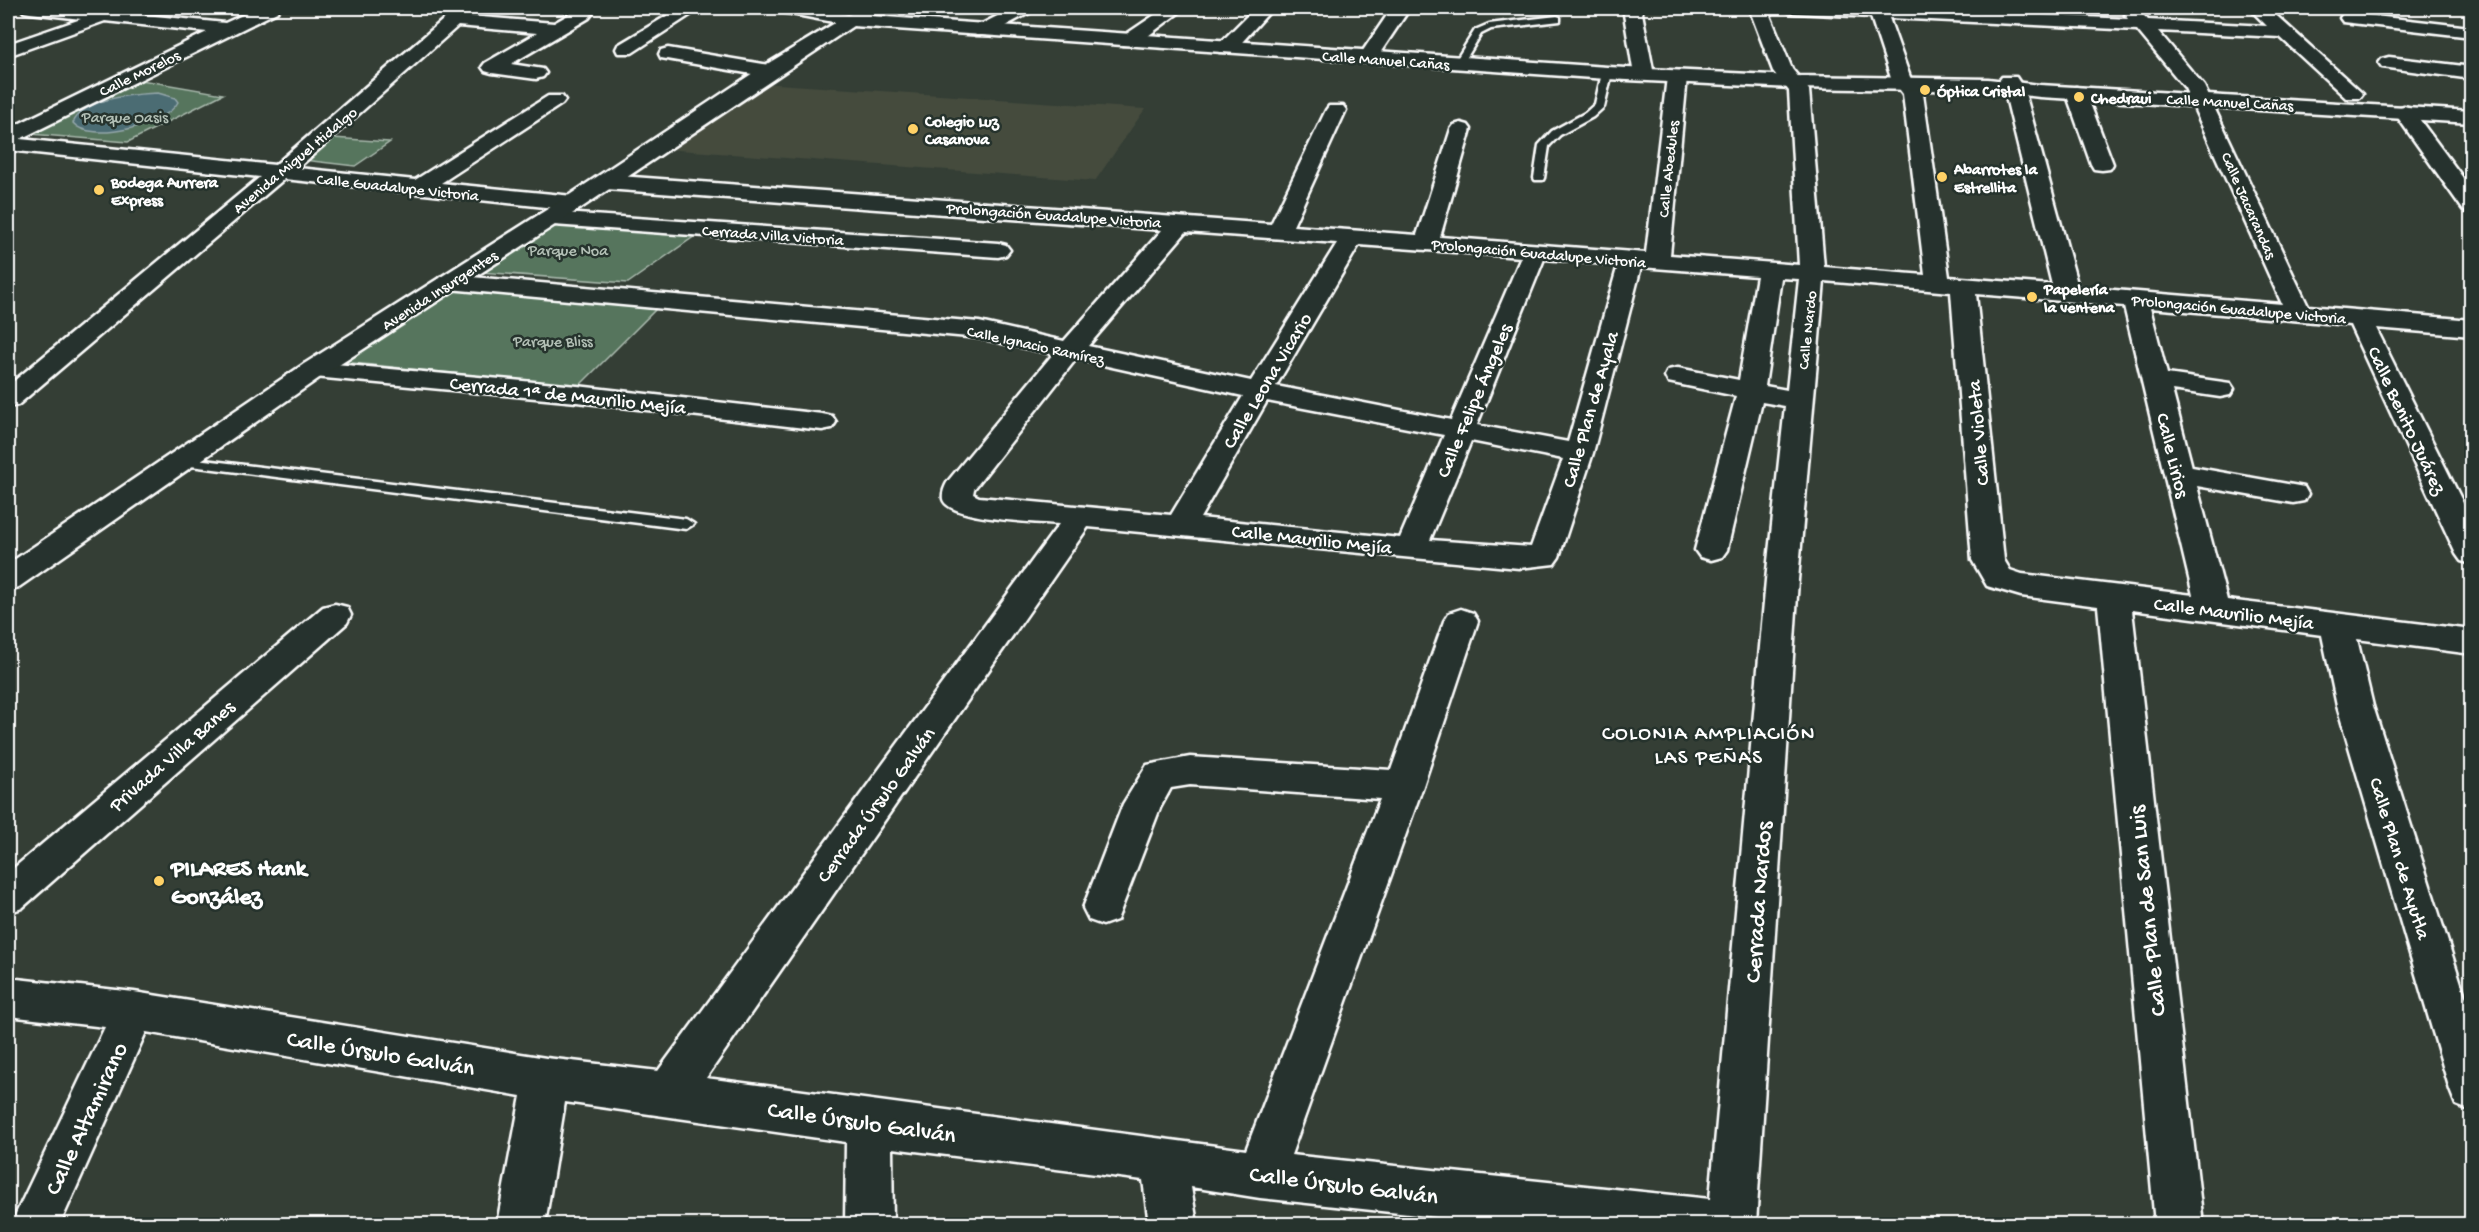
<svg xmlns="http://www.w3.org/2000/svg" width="2479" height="1232" font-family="'Gochi Hand',sans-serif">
  <rect width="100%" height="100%" fill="#343e35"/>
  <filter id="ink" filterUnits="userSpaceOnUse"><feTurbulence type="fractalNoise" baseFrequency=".0167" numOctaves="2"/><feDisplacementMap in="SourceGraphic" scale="12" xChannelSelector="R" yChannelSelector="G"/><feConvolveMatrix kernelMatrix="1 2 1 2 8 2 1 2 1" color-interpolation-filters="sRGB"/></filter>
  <g filter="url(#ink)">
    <path fill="#444b3e" d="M762 83 1145 109 1095 181 665 149Z"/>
    <g fill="#56745d" stroke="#aabaae" stroke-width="1.5">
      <path d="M141 80 223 94 128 142 30 134Z"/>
      <path d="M333 138 390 142 355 166 303 160Z"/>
      <path d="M558 218 702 231 628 283 479 272Z"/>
      <path d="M450 286 658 307 579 386 343 362Z"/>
    </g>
    <path fill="#4c6c73" stroke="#94a7ab" stroke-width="1.5" d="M158 93 175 98 178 102C167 125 90 144 73 123 84 98 134 94 158 93Z"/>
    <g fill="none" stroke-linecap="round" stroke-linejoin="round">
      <defs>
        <g id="service">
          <path d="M1557 16 1560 17V21L1491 29 1481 34 1461 67 1453 65 1475 30 1489 24Z"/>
          <path d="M1607 70 1612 73 1604 107 1593 117 1560 135 1549 146 1544 178 1543 180H1535L1534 178 1539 145 1552 131 1585 113 1595 104 1602 73Z"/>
          <path d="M180 457 686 519 694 524 686 529 175 464 173 461Z"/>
        </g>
        <g id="minor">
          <path d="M21 8H75L225 23 258 8H280L277 12 20 139 275 165 457 8H476L469 16 554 23 577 10H589L592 14 589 18 511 64 543 69 546 73 543 77 536 79 492 73 485 71 482 67 485 63 537 33 458 26 298 168 415 180 548 96H562L565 100 562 104 441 183 573 196 581 198 584 203 581 208 573 210 284 179 18 405 8 407V386L260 177 8 150V129L207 32 105 21 8 56V44L81 19 30 13 24 12Z"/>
          <path d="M680 8H701L632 53H618L616 49 618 45Z"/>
          <path d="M777 8H811L855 16 858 20 855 24 849 25 786 13 780 12Z"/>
          <path d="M1013 8H1034L1031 12 988 35H976L973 31 976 27Z"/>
          <path d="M1165 8H1185L1136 45H1122L1120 41 1122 37Z"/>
          <path d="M1255 8H1273L1233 52H1219L1217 48 1219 44Z"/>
          <path d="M1392 8H1410L1374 62H1360L1358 58Z"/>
          <path d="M1623 8H1641L1654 75 1651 79H1637L1634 75Z"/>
          <path d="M1749 8H1767L1792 69 1809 90 1824 267 1925 275 1903 94 1891 78 1871 17 1795 13 1789 12 1786 8H1894L2128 19 2125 15 2128 11C2138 9 2141 12 2148 20L2267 26 2249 8H2268L2363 94 2360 98H2346L2280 37 2158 31 2204 86 2308 306 2472 320V336L2376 328 2472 521V564L2461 561 2456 554 2350 325 2150 308 2167 374 2230 383 2234 389 2230 395 2220 397 2172 390 2192 467 2293 485 2304 487 2308 494 2304 501 2293 503 2197 486 2227 600 2472 630V654L2357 639 2373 706 2472 1018V1111L2456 1105 2450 1090 2337 706 2322 635 2132 610 2203 1224H2155L2098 606 2021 596 1987 586 1972 560 1951 292 1824 281 1798 580 1756 1224H1501L1260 1198 1191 1187 1197 1224H1149L1143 1180 892 1148 893 1224H845L846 1142 565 1102 545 1224H497L521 1096 146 1032 60 1224H11L105 1027 8 1016V978L134 992 546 1058 658 1071 1059 524C1039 522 948 520 943 499 942 493 945 486 948 481L1053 354 979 338 449 289 440 287 437 282 440 277 449 275 979 322 1064 341 1162 230 606 189 598 187 595 182 598 177 606 175 1271 224 1326 110 1329 106H1343L1346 110 1293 226 1417 235 1451 129 1454 125 1461 123 1468 125 1471 129 1440 237 1646 253 1667 77 1670 73H1684L1687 77 1670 255 1799 265 1789 91 1773 71ZM1889 18 2137 30 2185 88 2282 304 2078 287 2024 89 2016 77H2002L1999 81 2004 89 2052 285 1949 277 1923 94 1910 77ZM1186 232 1337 243 1251 381 1088 346ZM1359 245 1521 257 1451 420 1276 386ZM1544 259 1618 265 1568 442 1477 425ZM1641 267 1757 276 1739 380 1678 368 1668 370 1665 376 1668 382 1736 396 1695 550 1700 557 1711 560 1722 557 1727 550 1762 402 1785 406 1766 580 1710 1199 1291 1155 1423 786 1478 621 1473 613 1461 609 1449 613 1444 621 1391 770 1190 757 1147 765 1123 804 1083 908 1089 920 1103 925 1117 920 1160 808 1171 788 1190 785 1380 799 1246 1150 706 1078 1088 527 1519 568 1554 564 1559 557 1593 453ZM1781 278 1799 279 1787 390 1765 386ZM1976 294 2124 306 2193 595 2022 574 2010 570 2004 560ZM1076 359 1243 396 1171 515 979 497 973 494 974 489ZM1267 401 1444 435 1400 538 1200 518ZM1471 441 1563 459 1531 547 1430 540Z"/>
          <path d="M2349 13 2470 27 2472 37 2343 22 2340 18 2343 14Z"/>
          <path d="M668 48 769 65 776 67 779 71 776 75 769 77 661 58 659 54 661 50Z"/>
          <path d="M2389 57 2472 67V79L2382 67 2379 63 2382 59Z"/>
          <path d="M2076 87 2083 89 2086 93 2113 164 2110 169 2102 170 2094 169 2091 164 2066 93 2069 89Z"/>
          <path d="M2404 106 2411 108 2472 190V213L2464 211 2394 112 2397 108Z"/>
          <path d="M548 212 998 243 1006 245 1010 250 1006 255 998 257 540 224 536 219 540 214Z"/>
          <path d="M313 362 577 386 822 414 832 416 836 422 832 428 822 430 577 402 304 376 300 370 304 364Z"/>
          <path d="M335 604 347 607 351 615 347 623 22 908 8 913V873L323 607Z"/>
        </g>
        <path id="tertiary" d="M860 8H873L876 11 871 16 1607 67 1794 76 1988 79 2040 85 2472 111V123L2040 97 1988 91 1794 88 1607 79 853 26 581 208 322 376 19 587 8 590V564L304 364 565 198 762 67Z"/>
      </defs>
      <use href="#service" stroke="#fff" stroke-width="5"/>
      <use href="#minor" stroke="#fff" stroke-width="5"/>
      <use href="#tertiary" stroke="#fff" stroke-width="5"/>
      <use href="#service" fill="#26332d" fill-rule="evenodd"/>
      <use href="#minor" fill="#26332d" fill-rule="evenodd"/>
      <use href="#tertiary" fill="#26332d" fill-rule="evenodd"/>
    </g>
  </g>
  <g fill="#ffd166" stroke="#26332d" stroke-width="2">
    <circle cx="1925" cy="90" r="6"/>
    <circle cx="2079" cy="97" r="6"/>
    <circle cx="913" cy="129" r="6"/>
    <circle cx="1942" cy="177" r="6"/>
    <circle cx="99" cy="190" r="6"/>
    <circle cx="2032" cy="297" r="6"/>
    <circle cx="159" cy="881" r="6"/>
  </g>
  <g text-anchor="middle" stroke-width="5" stroke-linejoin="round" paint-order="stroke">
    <g font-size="16" fill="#fff" stroke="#26332d">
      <text transform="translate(1386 59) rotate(4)" y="6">Calle Manuel Cañas</text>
      <text transform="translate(139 72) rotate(-26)" y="6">Calle Morelos</text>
      <text transform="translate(2230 101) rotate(3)" y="6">Calle Manuel Cañas</text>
      <text transform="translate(294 159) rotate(-40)" y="6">Avenida Miguel Hidalgo</text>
      <text transform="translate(1667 169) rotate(-84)" y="6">Calle Abedules</text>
      <text transform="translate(398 186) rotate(6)" y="6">Calle Guadalupe Victoria</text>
      <text transform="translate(2250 205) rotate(66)" y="6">Calle Jacarandas</text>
      <text transform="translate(1054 214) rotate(4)" y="6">Prolongación Guadalupe Victoria</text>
      <text transform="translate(773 234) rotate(4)" y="6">Cerrada Villa Victoria</text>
      <text transform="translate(1539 252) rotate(5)" y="6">Prolongación Guadalupe Victoria</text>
      <text transform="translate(439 289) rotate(-33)" y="6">Avenida Insurgentes</text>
      <text transform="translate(2239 308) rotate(5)" y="6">Prolongación Guadalupe Victoria</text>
      <text transform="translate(1806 330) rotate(-84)" y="6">Calle Nardo</text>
      <text transform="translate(1036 344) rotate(12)" y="6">Calle Ignacio Ramírez</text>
    </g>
    <g font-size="16" font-weight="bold" fill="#fff" stroke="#26332d" text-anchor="start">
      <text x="1937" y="96">Óptica Cristal</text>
      <text x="2091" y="103">Chedraui</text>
      <text x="925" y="126">Colegio Luz<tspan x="925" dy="18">Casanova</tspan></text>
      <text x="1954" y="174">Abarrotes la<tspan x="1954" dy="18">Estrellita</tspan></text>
      <text x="111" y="187">Bodega Aurrera<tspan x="111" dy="18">Express</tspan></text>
      <text x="2044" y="294">Papelería<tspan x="2044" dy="18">la ventena</tspan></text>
    </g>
    <g font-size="16" fill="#b3c0b6" stroke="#26332d">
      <text x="125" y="122">Parque Oasis</text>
      <text x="568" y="255">Parque Noa</text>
      <text x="553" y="346">Parque Bliss</text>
    </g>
    <g font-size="20" fill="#fff" stroke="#26332d">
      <text transform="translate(1266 380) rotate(-59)" y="7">Calle Leona Vicario</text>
      <text transform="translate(568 394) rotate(6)" y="7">Cerrada 1ª de Maurilio Mejía</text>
      <text transform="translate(1473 400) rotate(-67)" y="7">Calle Felipe Ángeles</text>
      <text transform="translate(1589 409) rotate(-74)" y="7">Calle Plan de Ayala</text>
      <text transform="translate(2408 420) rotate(65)" y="7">Calle Benito Juárez</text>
      <text transform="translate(1977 433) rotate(-95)" y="7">Calle Violeta</text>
      <text transform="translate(2174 455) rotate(76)" y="7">Calle Lirios</text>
      <text transform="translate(1312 538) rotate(6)" y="7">Calle Maurilio Mejía</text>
      <text transform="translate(2234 612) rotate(7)" y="7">Calle Maurilio Mejía</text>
      <text transform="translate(171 755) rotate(-41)" y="7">Privada Villa Banes</text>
      <text transform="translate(875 804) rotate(-54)" y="7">Cerrada Úrsulo Galván</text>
      <text transform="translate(2401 858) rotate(73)" y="7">Calle Plan de Ayutla</text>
    </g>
    <g font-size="21" letter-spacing="1.5" fill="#fff" stroke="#26332d">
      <text x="1709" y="739">COLONIA AMPLIACIÓN<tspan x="1709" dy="24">LAS PEÑAS</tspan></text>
    </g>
    <g font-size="24" font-weight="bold" fill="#fff" stroke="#26332d" text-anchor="start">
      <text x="171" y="875">PILARES Hank<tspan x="171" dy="28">González</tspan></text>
    </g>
    <g font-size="24" fill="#fff" stroke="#26332d">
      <text transform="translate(1757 902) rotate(-86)" y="8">Cerrada Nardos</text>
      <text transform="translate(2146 911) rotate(-96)" y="8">Calle Plan de San Luis</text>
      <text transform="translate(381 1052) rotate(9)" y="8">Calle Úrsulo Galván</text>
      <text transform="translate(85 1118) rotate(-65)" y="8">Calle Altamirano</text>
      <text transform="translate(862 1121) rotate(8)" y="8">Calle Úrsulo Galván</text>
      <text transform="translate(1344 1184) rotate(7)" y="8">Calle Úrsulo Galván</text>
    </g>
  </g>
  <rect width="2479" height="1232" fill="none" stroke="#26332d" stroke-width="30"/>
  <rect x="15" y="15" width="2449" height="1202" fill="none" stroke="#fff" stroke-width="2" filter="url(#ink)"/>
</svg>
